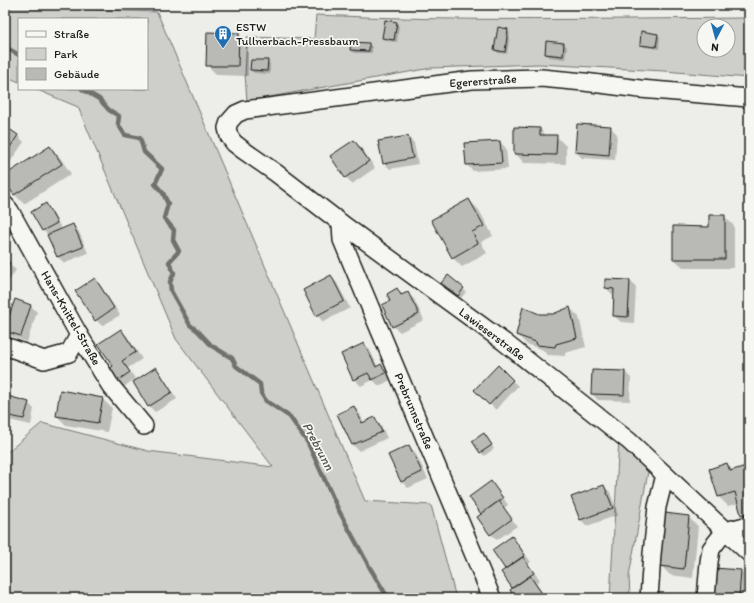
<svg xmlns="http://www.w3.org/2000/svg" width="754" height="603" font-family="Itim,sans-serif">
  <rect width="100%" height="100%" fill="#edede9"/>
  <filter id="ink" filterUnits="userSpaceOnUse"><feTurbulence type="fractalNoise" baseFrequency=".025" numOctaves="2"/><feDisplacementMap in="SourceGraphic" scale="8" xChannelSelector="R" yChannelSelector="G"/><feConvolveMatrix kernelMatrix="1 2 1 2 8 2 1 2 1" color-interpolation-filters="sRGB"/></filter>
  <g filter="url(#ink)">
    <g fill="#cececb" stroke="#757574" fill-rule="evenodd">
      <path d="M5 6 157 12 365 501 431 505 456 598H5V454L42 423 148 451 273 467 176 339 78 107 35 89H147V19H19V82L5 76Z"/>
      <path d="M316 15C460 22 605 19 749 18V78L664 71 539 64 431 68 247 101 245 74 247 37 314 39ZM704 26H728V50H704Z"/>
      <path d="M619 439 649 466 629 576 630 598H610Z"/>
    </g>
    <g fill="#0003">
      <path d="M396 23 399 26 397 42 386 41 384 38Z"/>
      <path d="M507 30 510 33 507 54 498 53 495 50Z"/>
      <path d="M239 34 248 44V76L217 75 207 65Z"/>
      <path d="M657 34 660 37 659 49 644 47 641 44Z"/>
      <path d="M352 43 369 44 372 47V53H354L351 50Z"/>
      <path d="M564 44 567 47 565 59 549 57 546 54Z"/>
      <path d="M268 61 270 64V74L254 73 251 70Z"/>
      <path d="M5 127 18 136 24 142 6 168 5 167Z"/>
      <path d="M610 127 617 134 615 160 582 158 576 152Z"/>
      <path d="M540 129 547 136H556L566 146V164L524 163 515 153Z"/>
      <path d="M408 137 414 143 418 164 390 169 384 163Z"/>
      <path d="M354 141 361 147 375 168 352 184 346 177Z"/>
      <path d="M500 142 506 148 508 169 473 171 467 165Z"/>
      <path d="M50 147 59 156 71 174 24 204 14 194 5 180V176Z"/>
      <path d="M469 200 479 210 493 236 481 242 487 253 462 267 452 257Z"/>
      <path d="M45 205 52 211 62 230 73 225 79 232 88 253 64 263 58 257 49 237 43 230Z"/>
      <path d="M724 216 734 226V268H684L674 259Z"/>
      <path d="M5 261 16 270 6 285 5 284Z"/>
      <path d="M331 277 337 283 350 308 323 322 317 315Z"/>
      <path d="M95 279 101 286 120 315 102 326 96 320Z"/>
      <path d="M630 281 636 287 634 323 621 322 614 316 615 294H612L606 288Z"/>
      <path d="M445 286 463 289 466 292 461 298Z"/>
      <path d="M397 290 403 295 407 293 414 299 424 320 400 332 393 326Z"/>
      <path d="M16 301 31 306 37 312 27 342 5 334V319L9 320Z"/>
      <path d="M570 308 579 317 586 347 565 353V356L547 355 543 350 526 344 517 334 539 315H553Z"/>
      <path d="M121 330 127 336 142 359 128 368 136 380 156 368 162 375 177 399 155 412 149 406 133 380 124 387 118 380 114 366Z"/>
      <path d="M364 344 370 350 378 367 381 365 387 372 391 380 379 386 373 380 361 386 354 379Z"/>
      <path d="M498 367 518 386 496 410 475 390Z"/>
      <path d="M625 372 631 378 630 401 598 400 592 394Z"/>
      <path d="M102 399 112 408 107 432 66 425 57 416Z"/>
      <path d="M28 403 34 409 31 425 9 420 5 416V406Z"/>
      <path d="M353 407 360 414 364 423 375 419 381 425 387 438 359 451 353 445Z"/>
      <path d="M486 437 494 449 484 456 473 441Z"/>
      <path d="M408 446 415 452 428 479 408 488 402 482 389 455Z"/>
      <path d="M727 464 734 471 749 466V521L742 515 739 503 728 506 719 497 710 469Z"/>
      <path d="M491 483 497 489 508 505 504 508 517 526 497 540 491 534 482 514 470 497Z"/>
      <path d="M604 486 610 492 618 515 587 526 581 520 573 497Z"/>
      <path d="M688 517 698 526 693 578 670 575 661 566Z"/>
      <path d="M512 538 518 544 531 562 528 564 540 580 536 583 546 598H516L513 589 502 572 507 569 494 550Z"/>
      <path d="M741 571 749 579V598H713Z"/>
    </g>
    <g fill="none" stroke-linecap="round" stroke-linejoin="round">
      <g stroke="#6f6f6d" stroke-width="4.5">
        <path d="M5 47 19 55"/>
        <path d="M82 89 99 99 109 110 119 116 118 124 125 135 140 138 144 152 162 169 155 184 163 193 168 204 164 218 174 230 173 240 179 251 169 262 174 273 170 282 171 291 190 325 198 331 212 346 232 358 236 366 260 384 261 393 266 401 290 417 308 443 338 509 370 568 388 598"/>
      </g>
    </g>
    <g fill="#b9b9b6" stroke="#1c1c1c">
      <path d="M385 20 397 22 394 40 382 38Z"/>
      <path d="M498 27 508 29 505 52 494 50Z"/>
      <path d="M641 31 658 34 656 47 640 45Z"/>
      <path d="M207 32 239 33 238 66H206Z"/>
      <path d="M546 41 564 43 563 56 545 54Z"/>
      <path d="M351 42 369 43V51L350 50Z"/>
      <path d="M251 60H268L267 71 250 70Z"/>
      <path d="M577 124 611 126 609 155 575 152Z"/>
      <path d="M5 126 18 135 5 155Z"/>
      <path d="M514 127 540 128V135H557L556 155 514 154Z"/>
      <path d="M408 136 413 158 383 164 378 141Z"/>
      <path d="M354 140 369 161 345 178 330 156Z"/>
      <path d="M500 141 502 163 466 165 464 143Z"/>
      <path d="M50 146 62 164 14 195 5 182V175Z"/>
      <path d="M469 199 484 226 472 232 478 243 452 258 431 220Z"/>
      <path d="M46 203 57 223 42 231 31 212Z"/>
      <path d="M709 215H725V259H673V226L709 227Z"/>
      <path d="M73 224 83 247 57 257 47 235Z"/>
      <path d="M5 259 10 263 5 271Z"/>
      <path d="M331 275 344 301 316 316 303 290Z"/>
      <path d="M448 275 464 288 458 296 441 283Z"/>
      <path d="M95 278 114 308 95 321 75 291Z"/>
      <path d="M605 279 630 280 628 317 613 316 614 289 605 288Z"/>
      <path d="M397 288 401 295 408 292 419 314 392 327 382 305 390 301 387 294Z"/>
      <path d="M15 299 31 305 21 336 5 331V318L8 319Z"/>
      <path d="M523 307 539 314H553L570 307 577 338 556 344 555 347 537 345 536 342 516 335Z"/>
      <path d="M121 329 136 352 122 361 130 372 117 381 109 369 113 366 98 344Z"/>
      <path d="M364 343 376 367 381 364 386 373 372 380 368 373 353 380 341 354Z"/>
      <path d="M498 365 513 380 489 405 474 390Z"/>
      <path d="M156 367 172 392 148 407 133 382Z"/>
      <path d="M592 370 625 371 624 395 591 394Z"/>
      <path d="M60 390 103 398 98 423 56 416Z"/>
      <path d="M8 396 29 402 24 419 5 415V403Z"/>
      <path d="M354 406 362 423 375 417 382 432 352 445 337 414Z"/>
      <path d="M484 433 492 445 480 453 472 441Z"/>
      <path d="M409 445 422 472 401 482 388 455Z"/>
      <path d="M727 463 730 471 749 465V513L741 515 735 492 718 497 709 469Z"/>
      <path d="M491 481 503 498 481 514 469 497Z"/>
      <path d="M604 485 613 508 580 520 571 497Z"/>
      <path d="M499 501 512 519 490 535 477 517Z"/>
      <path d="M665 513 689 516 684 569 659 566Z"/>
      <path d="M512 536 525 555 505 569 492 550Z"/>
      <path d="M523 557 534 573 512 588 501 572Z"/>
      <path d="M714 568 741 570 739 598H712Z"/>
      <path d="M530 576 543 595 538 598H515L510 590Z"/>
    </g>
    <g fill="none" stroke-linecap="round" stroke-linejoin="round">
      <defs>
        <g id="minor">
          <path d="M749 98 640 89 584 82 541 78 472 80 245 110 236 114 229 122 227 128 229 136 234 143 243 150 276 173 341 223 504 342 629 441 749 553"/>
          <path d="M5 205 10 211 79 335 110 385 144 426"/>
          <path d="M341 223 342 240 492 598"/>
          <path d="M5 346 44 360 69 353 79 335"/>
          <path d="M649 598 652 554 657 507 665 475"/>
          <path d="M706 598 709 562 711 549 725 531 749 525"/>
        </g>
      </defs>
      <use href="#minor" stroke="#1c1c1c" stroke-width="20"/>
      <use href="#minor" stroke="#f6f6f2" stroke-width="17"/>
    </g>
  </g>
  <defs>
    <symbol id="building-pin" viewBox="-11 -11 22 30"><path d="M0 17L-7.5 6A9.5 9.5 0 1 1 7.5 6Z" fill="#1f6fb2" stroke="#f6f6f2"/><path d="M-4-6H4V6H1V3H-1V6H-4ZM-2.5-4.3h1.7v1.8h-1.7ZM.8-4.3h1.7v1.8H.8ZM-2.5-1h1.7V.8h-1.7ZM.8-1h1.7V.8H.8Z" fill="#fff"/></symbol>
  </defs>
  <g fill-rule="evenodd">
    <use href="#building-pin" x="213" y="24" width="20" height="27"/>
  </g>
  <g text-anchor="middle" stroke-width="3.5" stroke-linejoin="round" paint-order="stroke">
    <g font-size="12" fill="#1c1c1c" stroke="#f6f6f2" text-anchor="start">
      <text x="236" y="31">ESTW<tspan x="236" dy="14">Tullnerbach-Pressbaum</tspan></text>
    </g>
    <g font-size="12" fill="#1c1c1c" stroke="#f6f6f2">
      <text transform="translate(483 81) rotate(-4)" y="4">Egererstraße</text>
      <text transform="translate(71 318) rotate(60)" y="4">Hans-Knittel-Straße</text>
      <text transform="translate(492 334) rotate(37)" y="4">Lawieserstraße</text>
      <text transform="translate(414 411) rotate(67)" y="4">Prebrunnstraße</text>
    </g>
    <g font-size="13" font-style="italic" fill="#535352" stroke="#f6f6f2">
      <text transform="translate(319 446) rotate(62)" y="5">Prebrunn</text>
    </g>
  </g>
  <rect width="754" height="603" fill="none" stroke="#f6f6f2" stroke-width="20"/>
  <rect x="10" y="10" width="734" height="583" fill="none" stroke="#1c1c1c" stroke-width="1.5" filter="url(#ink)"/>
  <rect x="18" y="18" width="130" height="72" fill="#f6f6f2" stroke="#9f9f9c"/>
  <rect x="26" y="31" width="20" height="6" fill="#f6f6f2" stroke="#9f9f9c"/>
  <text x="54" y="38" font-size="12" fill="#1c1c1c">Straße</text>
  <rect x="26" y="48" width="20" height="12" fill="#cececb" stroke="#9f9f9c"/>
  <text x="54" y="58" font-size="12" fill="#1c1c1c">Park</text>
  <rect x="26" y="68" width="20" height="12" fill="#b9b9b6" stroke="#9f9f9c"/>
  <text x="54" y="78" font-size="12" fill="#1c1c1c">Gebäude</text>
  <g transform="translate(716 38) rotate(186)"><circle r="19" fill="#f6f6f2" stroke="#9f9f9c"/>
  <path d="M0-3L7 15L0 10L-7 15Z" fill="#1f6fb2"/>
  <text y="-6" font-size="11" font-weight="bold" text-anchor="middle" fill="#1c1c1c">N</text>
  </g>
</svg>
